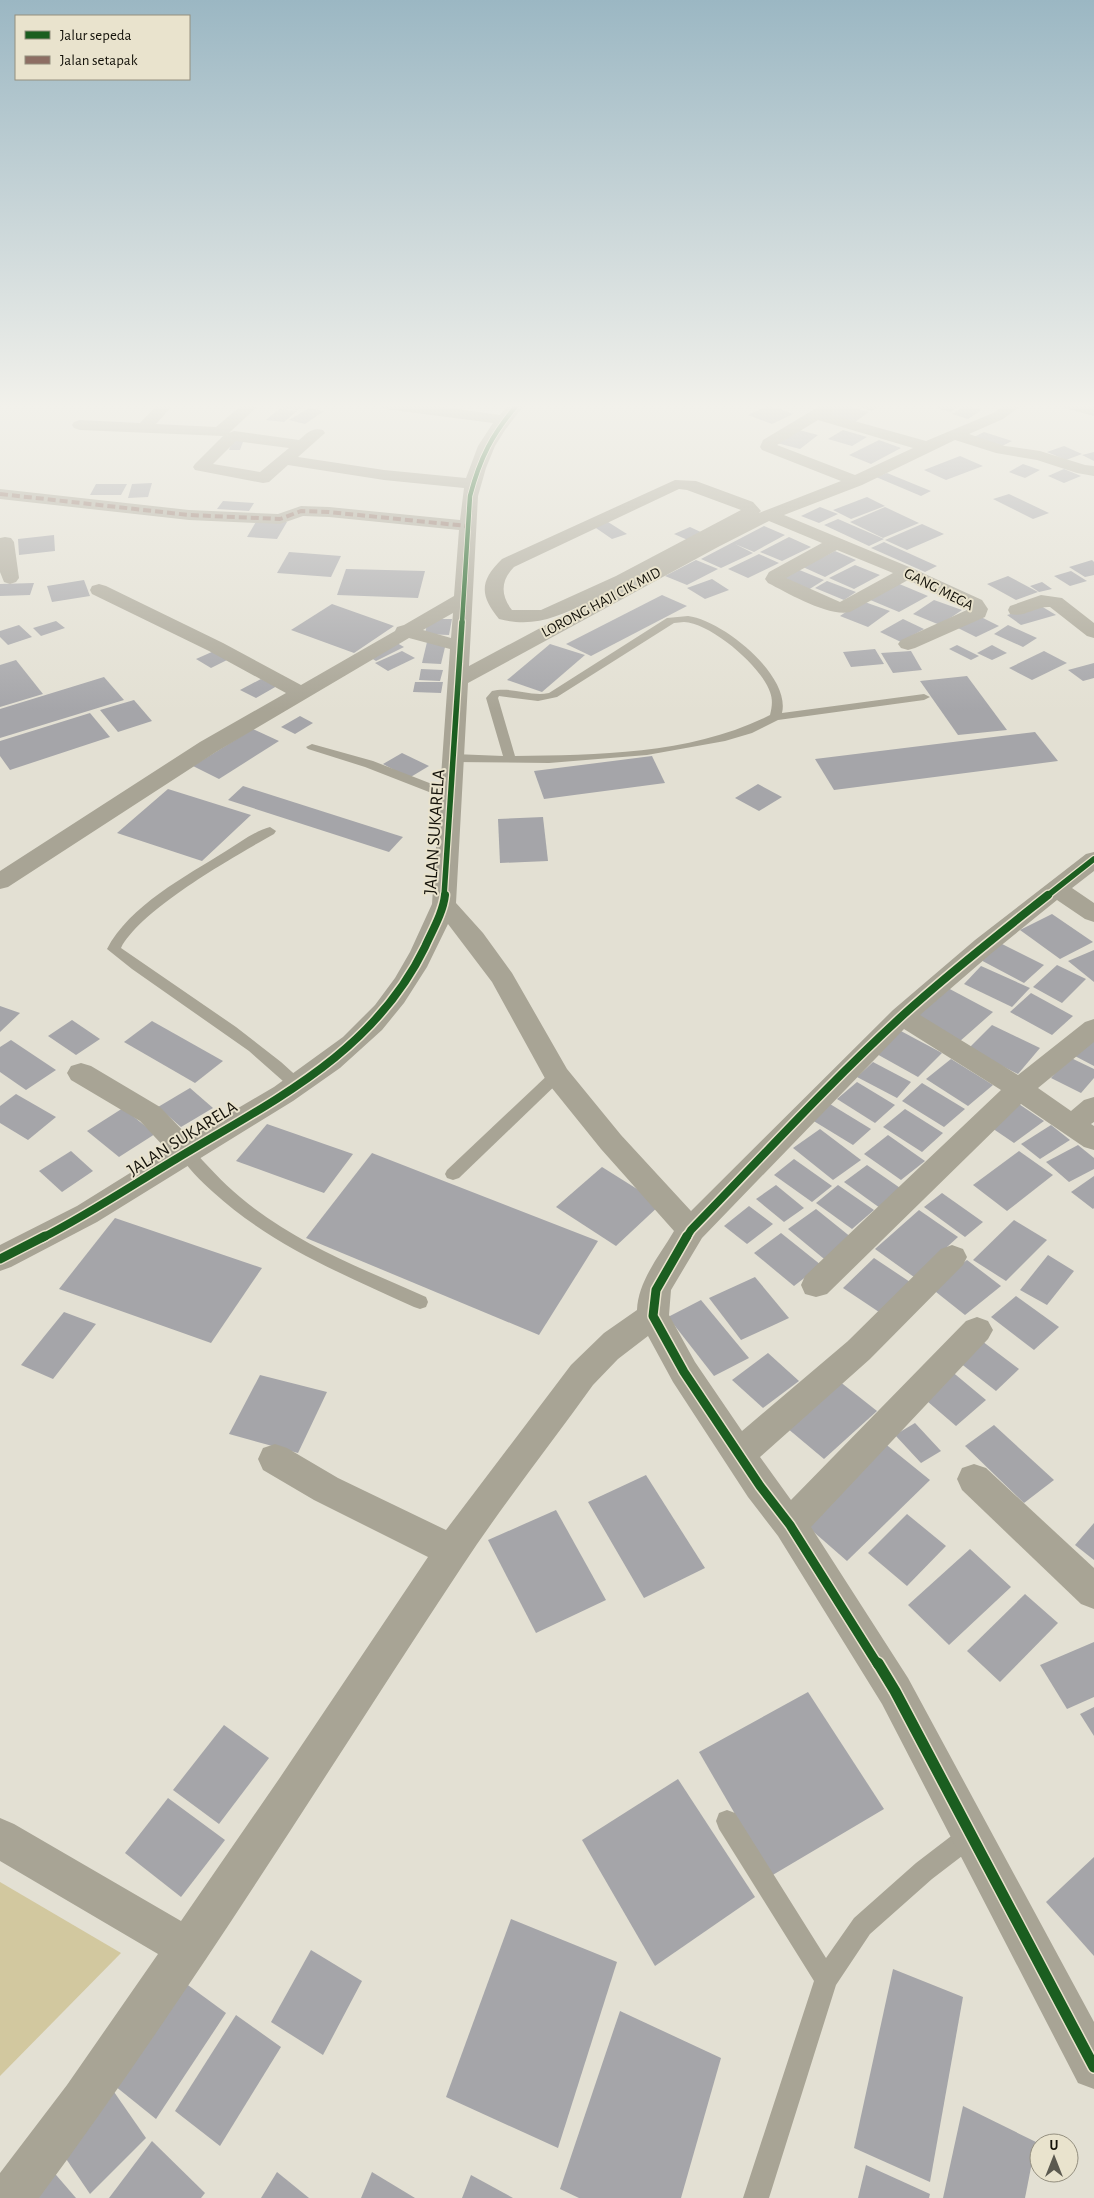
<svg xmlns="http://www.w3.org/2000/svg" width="1094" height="2198" font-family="'Alegreya Sans',sans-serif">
  <rect width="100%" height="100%" fill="#e3e0d3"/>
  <path fill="#d2c89f" d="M0 1882 121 1953 0 2076Z"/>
  <g fill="#a5a5a9">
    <path d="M282 404H303L298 410 279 407Z"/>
    <path d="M851 404H882L872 411Z"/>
    <path d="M940 404H962L951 412 935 408Z"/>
    <path d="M769 405 793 414 772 424 748 415Z"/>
    <path d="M842 405 869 412 855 422 827 415Z"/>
    <path d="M966 405 982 410 968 419 952 414Z"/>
    <path d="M309 408 324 411 305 424 289 420Z"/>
    <path d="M279 409 297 411 284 422 266 420Z"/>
    <path d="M795 429 818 435 800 449 777 443Z"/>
    <path d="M843 430 867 437 852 446 828 439Z"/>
    <path d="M984 432 1012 441 1002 446 974 437Z"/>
    <path d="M233 439H244L240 450H229Z"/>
    <path d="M879 440 901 448 871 464 849 455Z"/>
    <path d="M1064 446 1082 454 1066 460 1047 452Z"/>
    <path d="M1094 452V461L1082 455Z"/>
    <path d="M960 456 983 466 946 480 924 470Z"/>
    <path d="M1023 464 1040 470 1025 478 1009 472Z"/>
    <path d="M1064 469 1081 476 1064 483 1048 476Z"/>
    <path d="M887 473 931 491 921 496 876 477Z"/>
    <path d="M152 483 148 497 128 498 132 484Z"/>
    <path d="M96 484H127L121 495H90Z"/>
    <path d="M1009 494 1049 513 1033 519 993 499Z"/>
    <path d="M867 497 885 506 851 519 833 510Z"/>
    <path d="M223 501 254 503 249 511 217 509Z"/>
    <path d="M820 507 838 514 819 523 801 516Z"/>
    <path d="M885 507 919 523 883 538 850 522Z"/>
    <path d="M838 519 884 539 869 546 824 525Z"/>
    <path d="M257 520 287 522 277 539 247 537Z"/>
    <path d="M608 522 627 534 612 539 593 526Z"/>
    <path d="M922 524 944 534 907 550 885 540Z"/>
    <path d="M764 526 785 535 754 552 735 544 753 553 721 568 701 559Z"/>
    <path d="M690 527 705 534 690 541 674 534Z"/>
    <path d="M54 535 55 551 19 555 18 539Z"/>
    <path d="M789 537 811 547 782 561 760 552Z"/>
    <path d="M884 542 937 566 925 572 871 548Z"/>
    <path d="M835 551 856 560 825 577 803 567Z"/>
    <path d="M289 552 341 556 331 577 277 573Z"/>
    <path d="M759 554 779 563 748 578 728 569Z"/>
    <path d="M696 560 718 569 687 585 665 576Z"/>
    <path d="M1092 560 1094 562V575L1085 577 1069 567Z"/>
    <path d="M855 565 880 575 854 589 829 578Z"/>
    <path d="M346 569 425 571 418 598 337 595Z"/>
    <path d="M797 569 824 580 808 590 780 580Z"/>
    <path d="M1071 571 1087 581 1070 586 1054 576Z"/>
    <path d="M1008 576 1038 592 1016 600 987 584Z"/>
    <path d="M712 579 729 590 705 599 687 588Z"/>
    <path d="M84 580 90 596 52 602 47 586Z"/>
    <path d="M827 581 856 592 844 600 815 588Z"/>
    <path d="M1042 582 1052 589 1039 592 1030 586Z"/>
    <path d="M34 583 30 595 0 596V584Z"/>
    <path d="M897 583 928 596 899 612 868 599Z"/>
    <path d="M662 595 687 606 591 656 566 644Z"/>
    <path d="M934 600 962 610 940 625 913 614Z"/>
    <path d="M862 601 890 611 868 627 840 616Z"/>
    <path d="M332 604 394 626 354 653 291 630Z"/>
    <path d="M1041 606 1056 615 1021 625 1007 615Z"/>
    <path d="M979 616 999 626 976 637 956 627Z"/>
    <path d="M428 619H452L449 635 425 634Z"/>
    <path d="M903 619 924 629 901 642 880 632Z"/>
    <path d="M56 621 65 628 41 636 33 628Z"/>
    <path d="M19 625 32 637 8 645 0 637V631Z"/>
    <path d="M1008 625 1037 638 1023 647 994 634Z"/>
    <path d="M427 642 446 643 441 664 422 663Z"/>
    <path d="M397 643 404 647 376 661 368 656Z"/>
    <path d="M550 644 585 655 542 692 507 680Z"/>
    <path d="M957 645 979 656 971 660 949 649Z"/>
    <path d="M992 645 1007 653 992 660 977 653Z"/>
    <path d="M875 649 884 664 851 667 843 652Z"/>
    <path d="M214 651 229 659 211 668 196 659Z"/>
    <path d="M402 651 415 658 388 671 375 663Z"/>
    <path d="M911 651 922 670 893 673 881 653Z"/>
    <path d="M1044 651 1067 663 1032 680 1009 668Z"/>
    <path d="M16 660 43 694 0 707V665Z"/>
    <path d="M1094 663V678L1083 681 1068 670Z"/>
    <path d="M421 669 443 670 440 681 419 680Z"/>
    <path d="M967 676 1007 730 958 735 920 681Z"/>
    <path d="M104 677 124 700 0 738V709Z"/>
    <path d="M261 679 277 686 256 698 240 690Z"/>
    <path d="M415 682H443L441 693 413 692Z"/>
    <path d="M134 700 152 721 118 732 100 710Z"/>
    <path d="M90 713 110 737 10 770 0 756V741Z"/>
    <path d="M300 716 313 723 295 734 281 727Z"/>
    <path d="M253 729 279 741 219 779 193 766Z"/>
    <path d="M1035 732 1058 761 834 790 815 759Z"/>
    <path d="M402 753 429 766 409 778 383 764Z"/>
    <path d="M652 756 665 783 544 799 534 771Z"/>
    <path d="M758 784 782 797 759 811 735 798Z"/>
    <path d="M243 786 403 837 389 852 228 800Z"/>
    <path d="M168 789 251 815 202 861 117 833Z"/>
    <path d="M543 817 548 861 500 863 498 819Z"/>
    <path d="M1052 914 1093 942 1060 959 1020 930Z"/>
    <path d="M994 940 1044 965 1024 983 975 957Z"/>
    <path d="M1094 950V982L1068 961Z"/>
    <path d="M1057 965 1086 979 1062 1003 1033 987Z"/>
    <path d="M981 966 1030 988 1012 1007 964 984Z"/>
    <path d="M946 987 993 1012 959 1042 913 1016Z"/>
    <path d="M1031 993 1073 1016 1052 1035 1010 1012Z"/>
    <path d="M0 1006 20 1013 0 1032Z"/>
    <path d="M72 1020 100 1039 76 1055 48 1036Z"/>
    <path d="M152 1021 223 1061 195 1083 124 1042Z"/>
    <path d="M992 1025 1040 1048 1018 1074 968 1049Z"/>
    <path d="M899 1030 942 1053 918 1077 875 1053Z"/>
    <path d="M1089 1039 1094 1042V1066L1073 1055Z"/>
    <path d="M11 1040 56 1070 26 1090 0 1072V1047Z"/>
    <path d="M1069 1057 1094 1069V1078L1081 1093 1051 1078Z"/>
    <path d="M951 1059 993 1085 968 1106 926 1079Z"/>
    <path d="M873 1062 911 1082 897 1098 857 1077Z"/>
    <path d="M857 1082 895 1105 875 1123 837 1099Z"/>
    <path d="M922 1083 965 1109 944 1127 902 1101Z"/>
    <path d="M190 1088 213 1108 181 1127 158 1107Z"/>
    <path d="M16 1094 56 1117 28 1140 0 1123V1106Z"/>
    <path d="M1016 1102 1044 1121 1014 1143 986 1124Z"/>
    <path d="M830 1104 871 1129 853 1145 812 1120Z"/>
    <path d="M123 1108 155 1134 119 1157 87 1131Z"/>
    <path d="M905 1109 943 1133 922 1152 883 1127Z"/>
    <path d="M267 1124 353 1154 324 1193 236 1161Z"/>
    <path d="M1051 1125 1070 1140 1040 1159 1021 1144Z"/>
    <path d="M820 1129 861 1160 833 1180 793 1148Z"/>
    <path d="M888 1135 925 1161 901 1180 864 1154Z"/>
    <path d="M1078 1145 1094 1158V1169L1069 1182 1046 1162Z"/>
    <path d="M71 1151 93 1171 62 1192 39 1171Z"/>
    <path d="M1019 1151 1053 1175 1007 1211 973 1185Z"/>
    <path d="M372 1153 598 1241 539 1335 306 1238Z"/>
    <path d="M794 1159 832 1186 812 1202 774 1175Z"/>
    <path d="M867 1165 903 1190 880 1208 844 1182Z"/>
    <path d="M602 1167 661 1204 616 1246 556 1207Z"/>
    <path d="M1094 1176V1208L1093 1209 1071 1192Z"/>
    <path d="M776 1185 804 1208 784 1222 756 1199Z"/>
    <path d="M838 1185 874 1210 852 1229 816 1203Z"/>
    <path d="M942 1193 983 1222 965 1237 924 1207Z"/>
    <path d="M749 1206 773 1224 747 1244 724 1226Z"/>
    <path d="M816 1209 857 1242 829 1263 788 1229Z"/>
    <path d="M919 1210 958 1237 914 1277 875 1249Z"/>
    <path d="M115 1218 262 1268 211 1343 59 1289Z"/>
    <path d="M1014 1220 1047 1240 1006 1281 973 1260Z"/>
    <path d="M781 1233 821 1265 794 1286 754 1253Z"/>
    <path d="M1048 1255 1074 1271 1047 1305 1020 1290Z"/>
    <path d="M874 1258 916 1286 885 1316 843 1288Z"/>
    <path d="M967 1260 1001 1286 965 1315 931 1288Z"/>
    <path d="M755 1277 789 1318 741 1340 709 1298Z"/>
    <path d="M1016 1296 1059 1327 1034 1350 991 1317Z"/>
    <path d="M701 1300 749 1358 714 1376 668 1317Z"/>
    <path d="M64 1312 96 1324 53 1379 21 1365Z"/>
    <path d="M978 1338 1019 1369 996 1391 955 1359Z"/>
    <path d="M768 1353 799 1381 763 1408 732 1380Z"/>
    <path d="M950 1370 986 1400 956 1426 920 1395Z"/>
    <path d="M260 1375 327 1392 298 1453 229 1434Z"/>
    <path d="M839 1381 877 1411 824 1459 787 1428Z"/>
    <path d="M915 1423 941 1451 921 1463 895 1435Z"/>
    <path d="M994 1425 1054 1480 1024 1503 965 1446Z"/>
    <path d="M883 1442 930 1480 847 1561 800 1520Z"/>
    <path d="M646 1475 705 1568 644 1598 588 1502Z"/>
    <path d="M556 1510 606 1600 536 1633 488 1540Z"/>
    <path d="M907 1514 946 1546 907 1586 868 1553Z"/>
    <path d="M1094 1523V1560L1075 1545Z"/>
    <path d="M970 1549 1011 1587 949 1645 908 1605Z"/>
    <path d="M1025 1594 1058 1623 1000 1682 967 1651Z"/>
    <path d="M1094 1642V1697L1067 1709 1040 1665Z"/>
    <path d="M808 1692 884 1809 771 1876 699 1752Z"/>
    <path d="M1094 1707V1736L1080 1714Z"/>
    <path d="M224 1725 269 1758 219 1824 173 1790Z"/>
    <path d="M678 1779 755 1897 655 1966 582 1840Z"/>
    <path d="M168 1798 225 1840 181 1897 125 1853Z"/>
    <path d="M1094 1857V1956L1046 1902Z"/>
    <path d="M511 1919 617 1962 558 2148 446 2097Z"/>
    <path d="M311 1950 362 1981 323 2055 271 2022Z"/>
    <path d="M893 1969 963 1997 930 2182 854 2148Z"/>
    <path d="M181 1980 226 2013 156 2119 110 2082Z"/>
    <path d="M620 2011 721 2058 681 2198H579L560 2189Z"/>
    <path d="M236 2015 281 2047 220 2146 175 2111Z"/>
    <path d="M112 2089 146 2138 90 2194 56 2144Z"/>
    <path d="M963 2106 1036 2142 1025 2198H943Z"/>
    <path d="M152 2141 205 2193 201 2198H109Z"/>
    <path d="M44 2161 76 2198H13Z"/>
    <path d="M866 2165 930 2194 929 2198H858Z"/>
    <path d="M277 2172 309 2198H261Z"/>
    <path d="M372 2172 415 2198H361Z"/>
    <path d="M471 2175 513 2198H462Z"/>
  </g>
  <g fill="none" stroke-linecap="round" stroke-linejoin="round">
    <g fill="#a8a495" fill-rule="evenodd">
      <path d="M688 616C722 620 791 675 782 713L924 694 930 697 924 700 778 720 752 733 725 741 647 755 549 763 454 762 448 758 454 754 503 756 486 698 492 691C511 686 530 697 549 693L667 618ZM684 622C711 623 762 667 770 692 773 700 772 707 770 715 693 754 599 755 515 756L498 698 499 696 538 701 557 697 674 623Z"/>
      <path d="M312 744 373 761 455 793 457 796 455 799H447L365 767 308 749 306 747Z"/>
      <path d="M270 827 276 831 274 834C235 856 141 909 121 948L236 1027 281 1062 302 1081 304 1085 302 1089 297 1090 292 1089 249 1051 132 969 107 949C129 906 186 876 226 851 239 843 255 831 270 827Z"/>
      <path d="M557 1070 562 1071 564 1075 562 1079 459 1178 453 1180 447 1178 445 1174 447 1170 552 1071Z"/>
      <path d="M186 1146 191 1148C207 1165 222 1182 240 1197 294 1243 363 1269 426 1297L428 1302 426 1307 420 1309 414 1307C344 1275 271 1245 213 1192 201 1181 186 1167 178 1152L181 1148Z"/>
      <path d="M727 1810 735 1813 826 1958 854 1918 916 1863 963 1827 971 1824 979 1827 982 1835 979 1843 932 1879 870 1934 836 1985 769 2198H743L814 1981 719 1829 716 1821 719 1813Z"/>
    </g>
    <g fill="#a8a495" fill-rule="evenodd">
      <path d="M158 404H174L156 424 216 427 243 404H260L229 433 234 431 299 440C307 433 312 427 323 430L325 433 298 457 384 470 466 478 478 446 493 423 385 409 378 404H422L500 415 509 404H525L505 430 495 446 486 468 478 496 469 666 587 603C556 617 534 628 499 619 480 596 479 581 502 559L675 480 696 481 753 502 761 511 759 513 841 481 762 450 760 447 763 440 823 404H842L829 414 926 441 993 413 1006 404H1024L1003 419 969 434 1005 446 1040 451 1085 465 1094 466V476L1077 473 1037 460 996 453 955 440 862 485 784 515 914 569 982 600 988 609 985 617 915 648 908 650 901 648 898 644 901 640 969 609 908 580 850 612C828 617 788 593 768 583L765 579 769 572 822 543 769 521 718 547 468 683 456 903 483 933 512 973 567 1069 621 1135 691 1211 893 1010 975 940 1086 854 1094 852V871L1072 888 1094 903V922L1085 919 1057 900 993 952 920 1015 1018 1075 1085 1022 1094 1019V1042L1038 1088 1071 1111 1084 1100 1094 1097V1122L1091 1124 1094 1126V1150L1084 1147 1021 1104 827 1294 816 1297 805 1294 801 1285 805 1276 1001 1090 904 1029 702 1238 671 1290 669 1315 695 1362 742 1431 848 1341 941 1249 952 1245 963 1249 967 1257 963 1265 870 1359 760 1457 791 1500 966 1321 977 1317 988 1321 993 1330 988 1339 811 1527 908 1678 1094 2022V2089L1078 2083 882 1704 778 1536 748 1497 673 1382 648 1336 618 1359 593 1385C550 1445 504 1503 463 1565 323 1777 190 1994 39 2198H0V2173L67 2085 158 1954 0 1861V1818L14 1824 181 1921 279 1779 428 1557 314 1500 263 1470 258 1459 263 1448 275 1444 287 1448 338 1478 446 1530 571 1365 604 1333 637 1310C638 1281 660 1255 674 1231L601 1149 547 1082 492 982 448 924 427 967 404 1003 382 1030 340 1068 293 1101 97 1222 11 1267 0 1271V1245L77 1206 167 1150 140 1121 71 1080 67 1073 71 1066 81 1063 91 1066 160 1107 189 1137 274 1087 343 1037 375 1005 395 978 410 952 432 904 450 649 409 638 216 752 8 887 0 889V871L200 742 286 693 209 651 92 594 90 590 92 586 99 584 106 586 223 643 301 685 395 631 397 627 404 625 454 596 459 530 329 517 303 516 280 524 189 520 0 499V489L189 510 278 514 301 506 329 507 460 520 464 488 384 480 288 465 269 482 263 483 195 470 193 467 195 464 223 436 80 430 74 428 72 425 74 422 80 420 140 423ZM818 420 913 448 855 475 777 445ZM236 441 289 448 260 472 213 464ZM679 489 687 490 741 510 616 576 541 610H512C500 595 501 580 514 567ZM837 550 893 573 840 602 786 578ZM453 613 451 638 423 630Z"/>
      <path d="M1059 404 1094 406V416L1061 407Z"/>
      <path d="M5 537 11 538 14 542 19 578 16 582 10 584 4 582 0 572V538Z"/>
      <path d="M1041 595 1062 598 1094 623V638L1087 636 1050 607C1036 606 1024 618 1010 614L1008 610 1010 606Z"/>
      <path d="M974 1464 986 1468 1094 1568V1609L1081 1604 962 1490 957 1479 962 1468Z"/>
    </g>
    <path stroke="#8d6e63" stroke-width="4" stroke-dasharray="8 4" stroke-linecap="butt" d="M0 494 189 515 280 519 301 511 329 512 467 526"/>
    <defs>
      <path id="cycleway-far4" d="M462 623 470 496C480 458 492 434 518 404"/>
      <g id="cycleway-far3">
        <path d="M444 896 462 622"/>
        <path d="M1047 896 1094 859"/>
      </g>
      <g id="cycleway-far2">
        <path d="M42 1238C89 1214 131 1186 176 1159 272 1101 373 1054 425 947 432 931 443 913 445 895"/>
        <path d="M686 1238 691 1230C761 1158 828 1084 902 1016 949 973 999 934 1048 895"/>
      </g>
      <g id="cycleway-far1">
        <path d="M687 1236 656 1290 653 1316 684 1372 760 1486 790 1525 878 1665"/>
        <path d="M0 1259 45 1236"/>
      </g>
      <path id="cycleway" d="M878 1663 895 1691 1094 2067"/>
    </defs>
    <use href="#cycleway-far4" stroke="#e9e3cd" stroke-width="6"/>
    <use href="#cycleway-far3" stroke="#e9e3cd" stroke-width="8"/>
    <use href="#cycleway-far2" stroke="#e9e3cd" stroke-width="11"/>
    <use href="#cycleway-far1" stroke="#e9e3cd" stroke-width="12"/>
    <use href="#cycleway" stroke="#e9e3cd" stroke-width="14"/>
    <use href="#cycleway-far4" stroke="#1b5e20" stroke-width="4.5"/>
    <use href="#cycleway-far3" stroke="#1b5e20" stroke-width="5.5"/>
    <use href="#cycleway-far2" stroke="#1b5e20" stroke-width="8"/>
    <use href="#cycleway-far1" stroke="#1b5e20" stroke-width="9"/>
    <use href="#cycleway" stroke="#1b5e20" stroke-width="11"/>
  </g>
  <linearGradient id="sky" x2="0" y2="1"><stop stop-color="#9bb7c3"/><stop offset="0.57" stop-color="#f2f1eb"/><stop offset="1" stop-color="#f2f1eb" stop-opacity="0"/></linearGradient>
  <rect width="1094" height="712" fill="url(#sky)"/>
  <g text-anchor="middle" stroke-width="4" stroke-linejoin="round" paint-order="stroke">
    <g font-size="15" fill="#14120a" stroke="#e9e3cd">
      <text transform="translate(939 589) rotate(27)" y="5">GANG MEGA</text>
      <text transform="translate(601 602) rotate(-28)" y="5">LORONG HAJI CIK MID</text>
    </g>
    <g font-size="18" fill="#14120a" stroke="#e9e3cd">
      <text transform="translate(434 832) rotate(-86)" y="6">JALAN SUKARELA</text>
      <text transform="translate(182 1138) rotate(-32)" y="6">JALAN SUKARELA</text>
    </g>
  </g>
  <rect x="15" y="15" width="175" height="65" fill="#e9e3cd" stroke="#948f7f"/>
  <rect x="25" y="31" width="25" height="8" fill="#1b5e20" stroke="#948f7f"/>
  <text x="60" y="40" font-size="15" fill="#14120a">Jalur sepeda</text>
  <rect x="25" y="56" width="25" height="8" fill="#8d6e63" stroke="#948f7f"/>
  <text x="60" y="65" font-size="15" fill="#14120a">Jalan setapak</text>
  <g transform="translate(1054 2158)"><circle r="24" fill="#e9e3cd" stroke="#948f7f"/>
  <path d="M0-4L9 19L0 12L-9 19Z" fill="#5c5a50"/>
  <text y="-8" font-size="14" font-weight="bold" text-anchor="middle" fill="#14120a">U</text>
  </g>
</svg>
